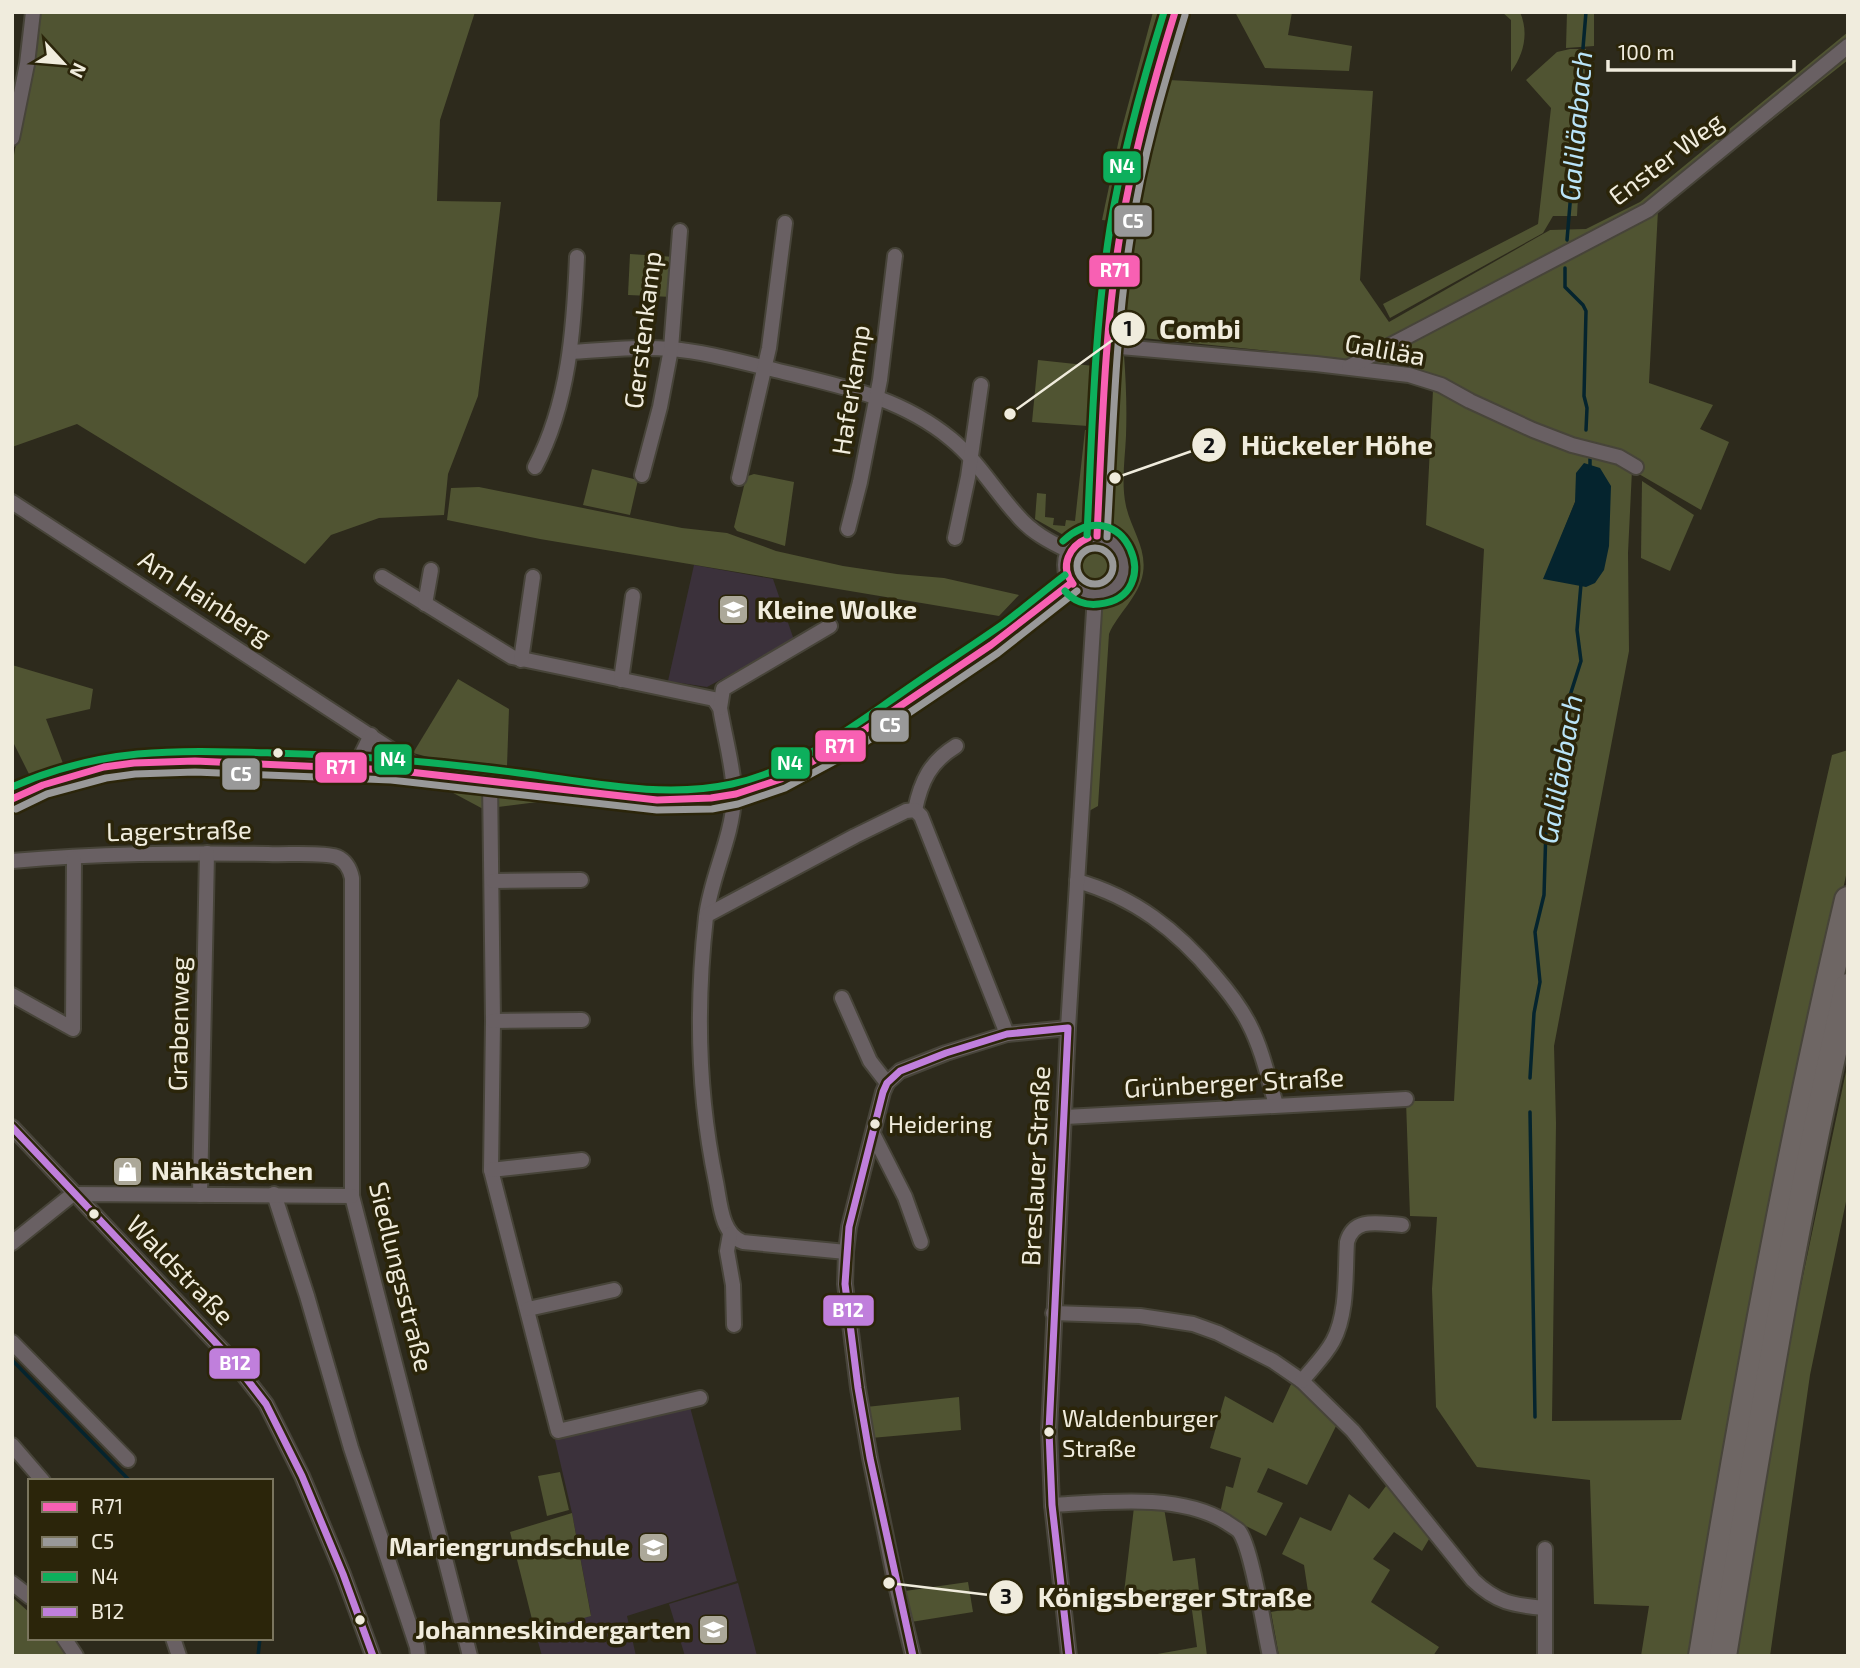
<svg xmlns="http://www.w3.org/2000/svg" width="1860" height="1668" font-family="'Exo 2',sans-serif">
  <rect width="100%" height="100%" fill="#2d2a1c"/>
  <g fill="#3b313b">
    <path d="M694 565 773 579 794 640 707 687 668 681Z"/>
    <path d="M690 1407 737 1581 627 1616 636 1656H542L535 1631 591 1615 572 1513 555 1440Z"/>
    <path d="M738 1583 757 1656H685L669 1604Z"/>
  </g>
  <g fill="#505432" fill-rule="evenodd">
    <path d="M40 12H475L440 120 437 201 501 202 478 396 448 474 444 515 379 518 331 535 305 564 77 424 12 447V166Z"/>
    <path d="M1153 12H1164L1128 140 1112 221 1102 220 1119 139Z"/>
    <path d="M1235 12H1292L1288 35 1352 46 1349 71 1265 68Z"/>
    <path d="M1502 12H1520C1529 33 1524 54 1511 72V20Z"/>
    <path d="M1567 12H1594V46L1566 48Z"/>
    <path d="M1848 32V60L1658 210 1649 383 1713 405 1700 429 1729 442 1701 510 1632 470 1628 553 1629 651 1554 1046 1556 1123 1552 1421 1681 1420 1832 755 1848 750V866L1753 1315 1693 1656H1641L1649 1606 1594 1604 1590 1480 1477 1467 1436 1407 1432 1289 1437 1217 1410 1216 1406 1101H1454L1484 549 1426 525 1433 390 1337 358 1123 336 1122 250 1161 93 1169 80 1373 91 1360 280 1389 322 1550 230 1586 229 1640 202ZM1575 502 1609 519V546L1554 555Z"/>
    <path d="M1570 49H1586L1577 216H1553L1543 233 1390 318 1383 304 1538 224 1551 108 1526 80 1557 52Z"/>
    <path d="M630 254 675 257 672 297 628 295Z"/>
    <path d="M1116 355H1124C1126 382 1127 408 1126 436 1125 458 1121 484 1126 506 1131 529 1147 548 1143 573 1139 597 1118 613 1109 634L1098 806 1089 811 1099 615 1103 604 1126 583 1130 566 1127 552 1112 530 1111 437Z"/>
    <path d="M1038 360 1094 366 1088 426 1032 422Z"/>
    <path d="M1085 430H1096L1087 525 1079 533 1067 537 1035 519 1037 493 1046 494 1045 517 1054 518 1053 525 1065 526 1066 520 1075 521Z"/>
    <path d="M592 469 638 480 630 515 583 505Z"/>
    <path d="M754 474 794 482 785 546 737 531 734 527 745 482 748 476Z"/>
    <path d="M1642 481 1694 515 1670 571 1641 558Z"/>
    <path d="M479 487 682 528 727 533 776 551 843 566 897 574 944 578 1019 595 999 616 540 539 447 520 451 488Z"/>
    <circle cx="1094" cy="565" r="23"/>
    <path d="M12 665 93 689 90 709 46 719 64 766 33 782 12 740Z"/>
    <path d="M458 679 509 709 507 766 432 758 413 753Z"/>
    <path d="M429 780 479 787 484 791 485 810Z"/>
    <path d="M506 789 577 797 498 807 499 795Z"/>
    <path d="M1848 1062V1192L1810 1375 1770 1656H1737L1784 1366Z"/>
    <path d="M1293 1380 1338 1422 1307 1485 1268 1468 1257 1492 1283 1503 1266 1536 1220 1513 1226 1486 1233 1488 1241 1458 1210 1448 1225 1396 1273 1423Z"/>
    <path d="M959 1397 961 1430 871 1438 866 1407Z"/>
    <path d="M560 1472 569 1510 547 1516 538 1476Z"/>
    <path d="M1389 1482 1432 1534 1422 1551 1394 1532 1373 1559 1390 1570 1371 1602 1439 1647 1433 1656H1279L1271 1612 1310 1605 1304 1565 1282 1554 1300 1517 1331 1531 1349 1494 1369 1509Z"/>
    <path d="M1134 1507 1164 1508 1173 1561 1195 1558 1207 1656H1146L1197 1647 1191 1603 1122 1610Z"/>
    <path d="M572 1513 591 1616 535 1631 510 1532Z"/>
    <path d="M968 1582 973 1612 911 1622 905 1591Z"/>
    <path d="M12 1597 30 1613V1638H54L70 1656H12Z"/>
  </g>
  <path fill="#05242e" d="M1584 463 1600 468 1611 486 1609 546 1604 570 1595 583 1586 587 1543 579 1575 502 1576 473Z"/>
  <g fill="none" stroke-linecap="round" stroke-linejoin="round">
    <g stroke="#05242e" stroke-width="3.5">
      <path d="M1567 240 1586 12"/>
      <path d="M1565 268V287L1583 305 1586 311 1584 396 1587 408 1586 430"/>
      <path d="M1590 468V459"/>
      <path d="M1530 1078 1534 1013 1540 982 1535 932 1544 895 1546 827 1554 778 1562 757 1566 708 1581 661 1577 630 1581 584"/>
      <path d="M1530 1112 1535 1417"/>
      <path d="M12 1360 130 1481"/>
      <path d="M258 1656 260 1638"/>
    </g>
    <defs>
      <g id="minor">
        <path d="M12 138 27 64 33 12"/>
        <path d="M1109 346 1316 364 1409 375 1441 385 1470 401 1533 430 1572 445 1619 457 1636 467"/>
        <path d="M570 352C604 350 637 346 671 349 706 352 741 362 775 370 839 386 899 396 951 439 978 461 994 490 1017 515 1031 532 1050 542 1069 551"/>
        <path d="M1349 367 1648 210 1848 46"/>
        <path d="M535 467C569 403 574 328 577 257"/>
        <path d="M642 475 660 407 671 349 680 231"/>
        <path d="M739 478 769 348 785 223"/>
        <path d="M12 502 424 771"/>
        <path d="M848 529 860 482 880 380 895 256"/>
        <circle cx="1095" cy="565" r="30"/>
        <path d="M1097 536C1102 445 1104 350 1116 260 1127 176 1149 93 1175 12"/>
        <path d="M955 538 968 477 981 385"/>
        <path d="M382 577 512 657 714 699 720 708C724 734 735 773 734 798 732 839 711 876 706 917 696 1005 698 1096 716 1182 720 1202 721 1234 743 1242L846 1252"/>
        <path d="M425 604 431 570"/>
        <path d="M521 660 533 577"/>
        <path d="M621 680 633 596"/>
        <path d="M720 708 723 689 830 626"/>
        <path d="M356 766 371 735"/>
        <path d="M490 780 493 1021 491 1170 558 1431 700 1398"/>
        <path d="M12 799C97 755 169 760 261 763 349 765 435 772 522 784 587 793 672 809 736 794 798 779 849 741 901 706 935 682 971 660 1004 636 1027 620 1048 600 1071 583"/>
        <path d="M915 810C921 781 930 762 956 746"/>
        <path d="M12 861C97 853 183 853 268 854 285 855 323 852 337 857 346 861 350 869 352 878V1196L470 1656"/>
        <path d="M493 881 581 880"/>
        <path d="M1077 881C1134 897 1177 930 1215 976 1228 991 1240 1006 1249 1024 1262 1049 1268 1077 1276 1105"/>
        <path d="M707 915 855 836 906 811 915 810 921 816 1007 1034"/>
        <path d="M12 995 73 1029 74 858"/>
        <path d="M842 998 870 1061 887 1083"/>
        <path d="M493 1021 582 1020"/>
        <path d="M1065 1117 1406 1099"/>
        <path d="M12 1127 232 1360 266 1404 302 1476 343 1574 373 1656"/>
        <path d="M873 1134 905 1197 921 1242"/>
        <path d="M491 1170 582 1160"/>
        <path d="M274 1194 307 1296 351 1448 417 1647 418 1656"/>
        <path d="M200 1195 207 853"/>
        <path d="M730 1234 727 1251 733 1285 734 1325"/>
        <path d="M12 1243 73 1194 352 1196"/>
        <path d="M528 1309 614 1290"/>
        <path d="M1053 1313 1140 1316 1193 1324 1218 1333 1273 1361 1302 1381 1353 1431 1473 1580C1497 1603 1513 1605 1544 1608"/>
        <path d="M12 1342 128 1460"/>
        <path d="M1302 1381C1312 1368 1325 1356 1333 1341 1348 1313 1345 1273 1347 1242 1354 1216 1380 1224 1402 1225"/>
        <path d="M12 1445 43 1481"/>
        <path d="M1052 1505C1106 1502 1179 1493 1226 1522 1230 1525 1236 1528 1239 1531 1252 1548 1264 1630 1270 1656"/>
        <path d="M1545 1549V1656"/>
        <path d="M12 1583 30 1597"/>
        <path d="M64 1638 76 1656"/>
        <path d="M173 1638 179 1656"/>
        <path d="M913 1656 895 1581 870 1458 858 1388 845 1284 846 1252 849 1227 883 1092 887 1083 900 1071 946 1053 1007 1034 1068 1028"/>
        <path d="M1069 1656 1052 1505 1049 1431 1068 1028 1095 595"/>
      </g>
      <g id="motorway">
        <path d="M1702 1656C1743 1402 1789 1150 1848 900"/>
        <path d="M1723 1656C1760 1432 1796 1207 1848 987"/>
      </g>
    </defs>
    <use href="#minor" stroke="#474439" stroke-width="18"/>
    <use href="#motorway" stroke="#474439" stroke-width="30"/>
    <use href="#minor" stroke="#696063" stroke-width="14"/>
    <use href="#motorway" stroke="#6e6664" stroke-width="26"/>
    <defs>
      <g id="bus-1">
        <path d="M1097 536C1102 434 1104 330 1121 229 1133 155 1153 83 1175 12"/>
        <path d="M1073 584C1059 566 1069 546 1088 538"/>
        <path d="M12 799 43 785 104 767 134 763 195 761 392 770 657 800 711 798 736 794 781 779 842 745 991 645 1071 583"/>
      </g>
      <g id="bus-2">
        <path d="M1107 537C1113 435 1115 333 1131 233 1142 159 1163 87 1185 15"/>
        <circle cx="1095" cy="566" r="18"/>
        <path d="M16 809 47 794 106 778 135 774 195 772 391 780 657 810 712 809 738 804 785 788 848 754 998 653 1077 591"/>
      </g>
      <g id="bus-3">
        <path d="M1087 535C1092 433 1094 330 1110 228 1122 155 1142 83 1164 12"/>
        <path d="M1063 541C1124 485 1169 597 1099 604 1086 606 1073 601 1065 591"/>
        <path d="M12 787C102 747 176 750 272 753 355 755 437 762 519 773 589 782 662 799 732 784 794 771 849 729 900 694 934 670 969 648 1003 624 1024 608 1044 591 1065 575"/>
      </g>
      <g id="bus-4">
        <path d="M12 1127 232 1360 266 1404 302 1476 343 1574 373 1656"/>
        <path d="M913 1656 870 1458 858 1388 845 1284 849 1227 883 1092 887 1083 900 1071 946 1053 1007 1034 1068 1028 1049 1431 1052 1505 1069 1656"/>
      </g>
    </defs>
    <use href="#bus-1" stroke="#2b250a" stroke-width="12"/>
    <use href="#bus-2" stroke="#2b250a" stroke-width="12"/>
    <use href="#bus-3" stroke="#2b250a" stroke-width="12"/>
    <use href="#bus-4" stroke="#2b250a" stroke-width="12"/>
    <use href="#bus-1" stroke="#f860b3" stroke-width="7"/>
    <use href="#bus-2" stroke="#999" stroke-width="7"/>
    <use href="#bus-3" stroke="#0daf5c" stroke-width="7"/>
    <use href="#bus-4" stroke="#c07fdc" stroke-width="7"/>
  </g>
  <defs>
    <symbol id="school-square" viewBox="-11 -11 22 22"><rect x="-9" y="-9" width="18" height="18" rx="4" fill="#aca899" stroke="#2b250a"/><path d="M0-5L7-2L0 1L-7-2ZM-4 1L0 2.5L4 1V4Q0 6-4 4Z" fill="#fff"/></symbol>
    <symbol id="shop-square" viewBox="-11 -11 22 22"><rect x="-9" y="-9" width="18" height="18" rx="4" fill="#aca899" stroke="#2b250a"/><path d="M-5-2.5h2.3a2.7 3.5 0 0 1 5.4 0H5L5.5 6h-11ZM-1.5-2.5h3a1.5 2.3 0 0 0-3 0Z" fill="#fff"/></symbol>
  </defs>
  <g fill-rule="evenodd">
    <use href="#school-square" x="716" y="592" width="35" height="35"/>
    <use href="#shop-square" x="110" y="1154" width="35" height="35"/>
    <use href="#school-square" x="636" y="1530" width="35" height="35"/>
    <use href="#school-square" x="696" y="1612" width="35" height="35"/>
  </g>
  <g fill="#f0ecdd" stroke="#2b250a" stroke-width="2.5">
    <circle cx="278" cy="753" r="6"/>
    <circle cx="875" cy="1124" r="6"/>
    <circle cx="94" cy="1214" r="6"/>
    <circle cx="1049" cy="1432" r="6"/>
    <circle cx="360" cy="1620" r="6"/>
  </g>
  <g text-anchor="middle" stroke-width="7" stroke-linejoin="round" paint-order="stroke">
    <g font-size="24" fill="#f0ecdd" stroke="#2b250a" text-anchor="start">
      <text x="888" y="1133">Heidering</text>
      <text x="1062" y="1427">Waldenburger<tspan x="1062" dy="30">Straße</tspan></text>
    </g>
    <g font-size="26" fill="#f0ecdd" stroke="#2b250a">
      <text transform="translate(1666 159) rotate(-37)" y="9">Enster Weg</text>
      <text transform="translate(643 330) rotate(-83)" y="9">Gerstenkamp</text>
      <text transform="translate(1385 350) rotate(10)" y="9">Galiläa</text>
      <text transform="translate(851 390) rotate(-81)" y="9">Haferkamp</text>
      <text transform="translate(205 598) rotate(33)" y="9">Am Hainberg</text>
      <text transform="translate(179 831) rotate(-1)" y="9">Lagerstraße</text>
      <text transform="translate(179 1024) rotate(-89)" y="9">Grabenweg</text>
      <text transform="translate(1234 1083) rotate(-3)" y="9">Grünberger Straße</text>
      <text transform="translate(1036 1166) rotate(-87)" y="9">Breslauer Straße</text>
      <text transform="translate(180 1270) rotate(46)" y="9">Waldstraße</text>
      <text transform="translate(401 1277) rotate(76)" y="9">Siedlungsstraße</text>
    </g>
    <g font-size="26" font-weight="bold" fill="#f0ecdd" stroke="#2b250a" text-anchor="start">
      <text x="757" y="619">Kleine Wolke</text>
      <text x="151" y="1180">Nähkästchen</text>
      <text x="630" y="1556" text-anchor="end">Mariengrundschule</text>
      <text x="691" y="1639" text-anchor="end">Johanneskindergarten</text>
    </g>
    <g font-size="28" font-style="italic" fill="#b9e4f8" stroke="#2b250a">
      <text transform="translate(1576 126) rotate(-85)" y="10">Galiläabach</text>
      <text transform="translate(1560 769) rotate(-80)" y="10">Galiläabach</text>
    </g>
  </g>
  <path fill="none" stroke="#f0ecdd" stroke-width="2.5" d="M1010 414L1128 329M1115 478L1209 445M889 1583L1006 1597"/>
  <g fill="#f0ecdd" stroke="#2b250a" stroke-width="2.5">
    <circle cx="1010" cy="414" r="7"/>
    <circle cx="1115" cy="478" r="7"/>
    <circle cx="889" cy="1583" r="7"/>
    <circle cx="1128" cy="329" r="18"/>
    <circle cx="1209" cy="445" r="18"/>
    <circle cx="1006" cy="1597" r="18"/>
  </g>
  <g font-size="21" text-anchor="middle" font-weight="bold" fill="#111">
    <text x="1128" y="336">1</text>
    <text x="1209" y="453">2</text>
    <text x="1006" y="1604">3</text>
  </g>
  <g font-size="28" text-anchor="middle" font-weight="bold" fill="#f0ecdd" stroke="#2b250a" stroke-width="7" stroke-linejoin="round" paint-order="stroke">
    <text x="1200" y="339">Combi</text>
    <text x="1337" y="455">Hückeler Höhe</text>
    <text x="1175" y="1607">Königsberger Straße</text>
  </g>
  <g stroke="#2b250a" stroke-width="2.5">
    <rect x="1102" y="150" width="40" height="34" rx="7" fill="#0daf5c"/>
    <rect x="1113" y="204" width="40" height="34" rx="7" fill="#999"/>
    <rect x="1088" y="254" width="53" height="34" rx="7" fill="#f860b3"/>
    <rect x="870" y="709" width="40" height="34" rx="7" fill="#999"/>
    <rect x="814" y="729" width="53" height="34" rx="7" fill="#f860b3"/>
    <rect x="373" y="743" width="40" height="33" rx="7" fill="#0daf5c"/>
    <rect x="770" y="746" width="41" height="34" rx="7" fill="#0daf5c"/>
    <rect x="314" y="751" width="54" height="33" rx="7" fill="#f860b3"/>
    <rect x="221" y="757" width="40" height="34" rx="7" fill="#999"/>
    <rect x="822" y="1294" width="53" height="33" rx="7" fill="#c07fdc"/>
    <rect x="208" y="1347" width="53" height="33" rx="7" fill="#c07fdc"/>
  </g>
  <g font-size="19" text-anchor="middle" font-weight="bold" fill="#fff">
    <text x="1122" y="173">N4</text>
    <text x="1133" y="228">C5</text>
    <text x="1115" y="277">R71</text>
    <text x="890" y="732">C5</text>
    <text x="840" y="753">R71</text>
    <text x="393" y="766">N4</text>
    <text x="790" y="770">N4</text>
    <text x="341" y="774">R71</text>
    <text x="241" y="781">C5</text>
    <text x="848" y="1317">B12</text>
    <text x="235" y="1370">B12</text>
  </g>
  <rect width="1860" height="1668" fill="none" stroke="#f0ecdd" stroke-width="28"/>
  <rect x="28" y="1479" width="245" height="161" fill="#2b250a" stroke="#7a755e" stroke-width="2"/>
  <rect x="42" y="1502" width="35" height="10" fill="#f860b3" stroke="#7a755e" stroke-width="2"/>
  <text x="91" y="1514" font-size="21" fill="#f0ecdd">R71</text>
  <rect x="42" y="1537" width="35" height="10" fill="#999999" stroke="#7a755e" stroke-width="2"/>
  <text x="91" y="1549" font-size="21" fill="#f0ecdd">C5</text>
  <rect x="42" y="1572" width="35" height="10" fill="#0daf5c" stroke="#7a755e" stroke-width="2"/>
  <text x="91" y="1584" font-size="21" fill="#f0ecdd">N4</text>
  <rect x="42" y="1607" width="35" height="10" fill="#c07fdc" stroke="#7a755e" stroke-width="2"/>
  <text x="91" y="1619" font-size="21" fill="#f0ecdd">B12</text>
  <g transform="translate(63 63) rotate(116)" stroke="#2b250a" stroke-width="5" paint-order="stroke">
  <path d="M0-5L12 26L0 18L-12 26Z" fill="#f0ecdd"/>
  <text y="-10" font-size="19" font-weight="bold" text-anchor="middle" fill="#f0ecdd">N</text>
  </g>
  <path d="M1608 60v10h186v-10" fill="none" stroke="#f0ecdd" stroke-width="3.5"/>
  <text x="1618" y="60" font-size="21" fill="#f0ecdd" stroke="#2b250a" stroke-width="5" paint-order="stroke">100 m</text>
</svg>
